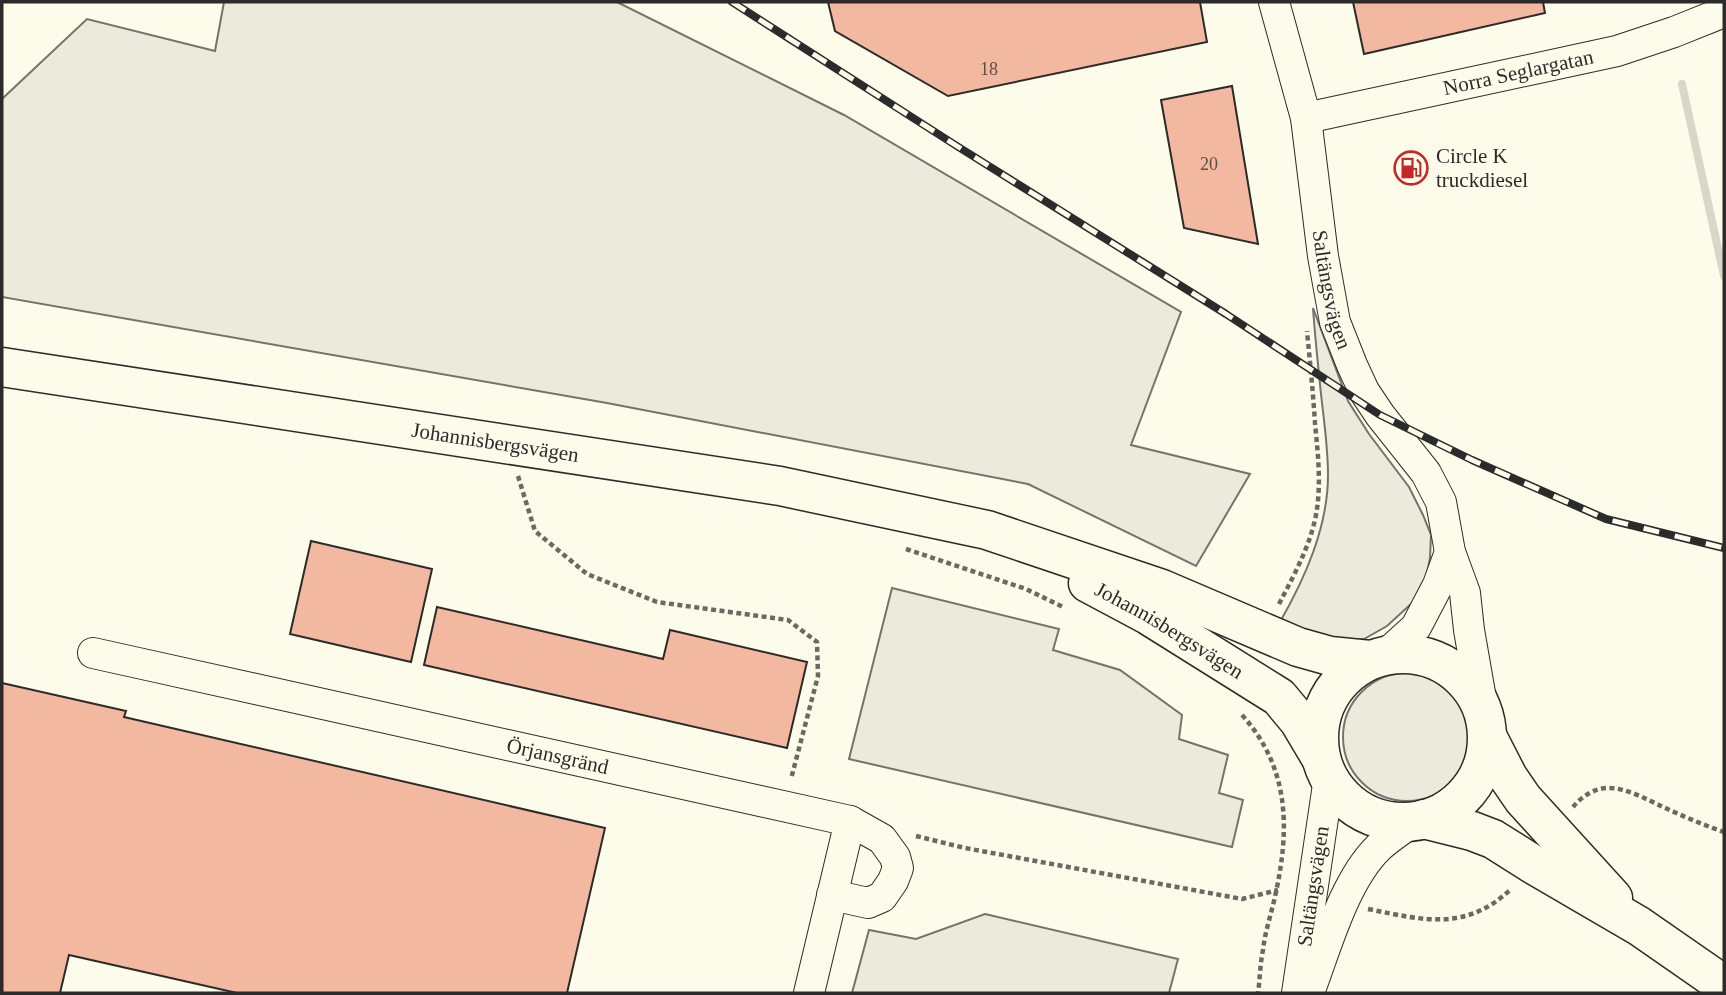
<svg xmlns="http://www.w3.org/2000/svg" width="1726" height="995" font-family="'Times New Roman',serif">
  <rect width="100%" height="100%" fill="#fdfbea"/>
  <g fill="#ecebdb" stroke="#74746e" stroke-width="2">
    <path d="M224 2H617L844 115 1181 312 1131 445 1250 474 1196 566 1028 484 607 403 2 297V99L87 19 215 51Z"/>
    <path d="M1313 308 1348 401 1369 434 1409 487 1423 515 1431 535 1430 558 1425 583 1412 603 1387 626 1364 639 1332 641 1280 622C1305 578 1328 527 1328 475 1328 448 1324 421 1321 394 1318 365 1315 337 1313 308Z"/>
    <circle cx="1407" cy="737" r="64"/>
  </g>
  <g fill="#eceadb" stroke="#74746e" stroke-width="2">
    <path d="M892 588 1059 629 1053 650 1120 670 1182 715 1179 739 1228 755 1219 793 1243 800 1232 847 849 759Z"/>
    <path d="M985 914 1178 959 1169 993H852L869 930 916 939Z"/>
  </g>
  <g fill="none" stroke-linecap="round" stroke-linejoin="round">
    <path stroke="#d8d7c9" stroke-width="8" d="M1682 84 1724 276"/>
  </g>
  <g fill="#f2b8a0" stroke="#2b2b2b" stroke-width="2">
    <path d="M828 2H1200L1207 42 948 96 835 31Z"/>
    <path d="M1353 2H1543L1545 13 1364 54Z"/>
    <path d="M1232 86 1258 244 1184 228 1161 100Z"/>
    <path d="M311 541 432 569 411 662 290 634Z"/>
    <path d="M437 607 663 659 670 630 807 662 787 748 424 665Z"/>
    <path d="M2 683 126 711 124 717 605 828 567 993H237L69 955 60 993H2Z"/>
  </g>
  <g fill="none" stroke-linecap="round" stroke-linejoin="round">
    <defs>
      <g id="minor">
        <path id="s1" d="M1274 2 1306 118 1323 256 1335 322 1352 365 1364 391 1380 415 1426 473 1441 502 1450 552 1465 593 1469 630 1484 716"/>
        <path id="s2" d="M1306 118 1617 51 1674 32 1724 12"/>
        <path id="s3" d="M93 653 850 821 809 993"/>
        <path d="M1384 656 1416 627 1438 585 1450 552"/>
        <path d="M832 895 868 903 882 897 893 881 898 868 895 857 882 839 850 821"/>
        <path d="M1310 990C1327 945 1344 882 1378 848 1388 838 1402 830 1413 821"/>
        <path id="s4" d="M1297 993 1329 778"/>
      </g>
      <g id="major">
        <path id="s5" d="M2 367 780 486 987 530 1162 589 1298 647 1330 656 1370 660"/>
        <path id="s6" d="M1088 583 1148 615 1279 697 1299 721 1321 758"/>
        <circle cx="1403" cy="738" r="84"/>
        <path d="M1488 738 1508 777 1523 799 1613 898"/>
        <path d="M1424 819 1472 831 1493 839 1531 863 1639 926 1724 985"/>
      </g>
    </defs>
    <use href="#minor" stroke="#2b2b2b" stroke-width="32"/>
    <use href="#major" stroke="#2b2b2b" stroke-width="41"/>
    <g stroke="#6a6964" stroke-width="4.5" stroke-dasharray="5 3.5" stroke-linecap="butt">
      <path d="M518 476 535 531 587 574 657 602 788 620 817 642 818 676 791 779"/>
      <path d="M906 549 1026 589 1065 608"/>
      <path d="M1279 604C1293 577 1308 550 1315 520 1322 488 1318 455 1315 423 1313 392 1310 362 1307 331"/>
      <path d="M1242 715C1289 767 1290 827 1276 892 1272 912 1265 931 1263 950 1260 964 1260 979 1258 993"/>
      <path d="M1573 807C1581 797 1593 789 1606 788 1625 787 1646 799 1663 807 1683 816 1703 825 1724 832"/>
      <path d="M916 836 965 848 1242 899 1278 890"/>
      <path d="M1368 909C1423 920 1466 932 1511 889"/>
    </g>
    <use href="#minor" stroke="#fdfbea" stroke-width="30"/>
    <use href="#major" stroke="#fdfbea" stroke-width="38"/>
    <defs>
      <path id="rail" d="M732 2 960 148 1226 314 1380 415 1472 460 1606 519 1724 548"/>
    </defs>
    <use href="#rail" stroke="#2b2b2b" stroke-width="8"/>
    <use href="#rail" stroke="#fdfbea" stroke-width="5" stroke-dasharray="16" stroke-linecap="butt"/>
  </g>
  <defs>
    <symbol id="fuel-ring" viewBox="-11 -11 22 22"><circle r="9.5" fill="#fdfbea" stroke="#c62828" stroke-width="1.5"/><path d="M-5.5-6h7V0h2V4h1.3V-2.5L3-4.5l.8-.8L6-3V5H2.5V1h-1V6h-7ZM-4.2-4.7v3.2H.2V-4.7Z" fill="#c62828"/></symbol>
  </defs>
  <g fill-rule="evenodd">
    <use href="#fuel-ring" x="1392" y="149" width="38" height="38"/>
  </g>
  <g text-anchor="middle" stroke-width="5" stroke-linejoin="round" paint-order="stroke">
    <g font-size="18" fill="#5d4e48">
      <text x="989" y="75">18</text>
      <text x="1209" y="170">20</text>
    </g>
    <g font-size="21" fill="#2b2b2b" stroke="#fdfbea">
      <text dy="7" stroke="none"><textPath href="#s2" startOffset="217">Norra Seglargatan</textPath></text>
      <text dy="7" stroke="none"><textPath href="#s1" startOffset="294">Saltängsvägen</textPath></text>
      <text dy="7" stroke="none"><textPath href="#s5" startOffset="499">Johannisbergsvägen</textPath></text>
      <text dy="7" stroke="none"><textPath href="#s6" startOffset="94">Johannisbergsvägen</textPath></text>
      <text dy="7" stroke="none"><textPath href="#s3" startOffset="476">Örjansgränd</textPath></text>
      <text dy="7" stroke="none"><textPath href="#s4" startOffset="108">Saltängsvägen</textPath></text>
    </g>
    <g font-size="21" fill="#2b2b2b" stroke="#fdfbea" text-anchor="start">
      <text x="1436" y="163">Circle K<tspan x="1436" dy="24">truckdiesel</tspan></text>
    </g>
  </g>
  <rect width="1726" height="995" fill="none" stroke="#2b2b2b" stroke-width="7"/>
</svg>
